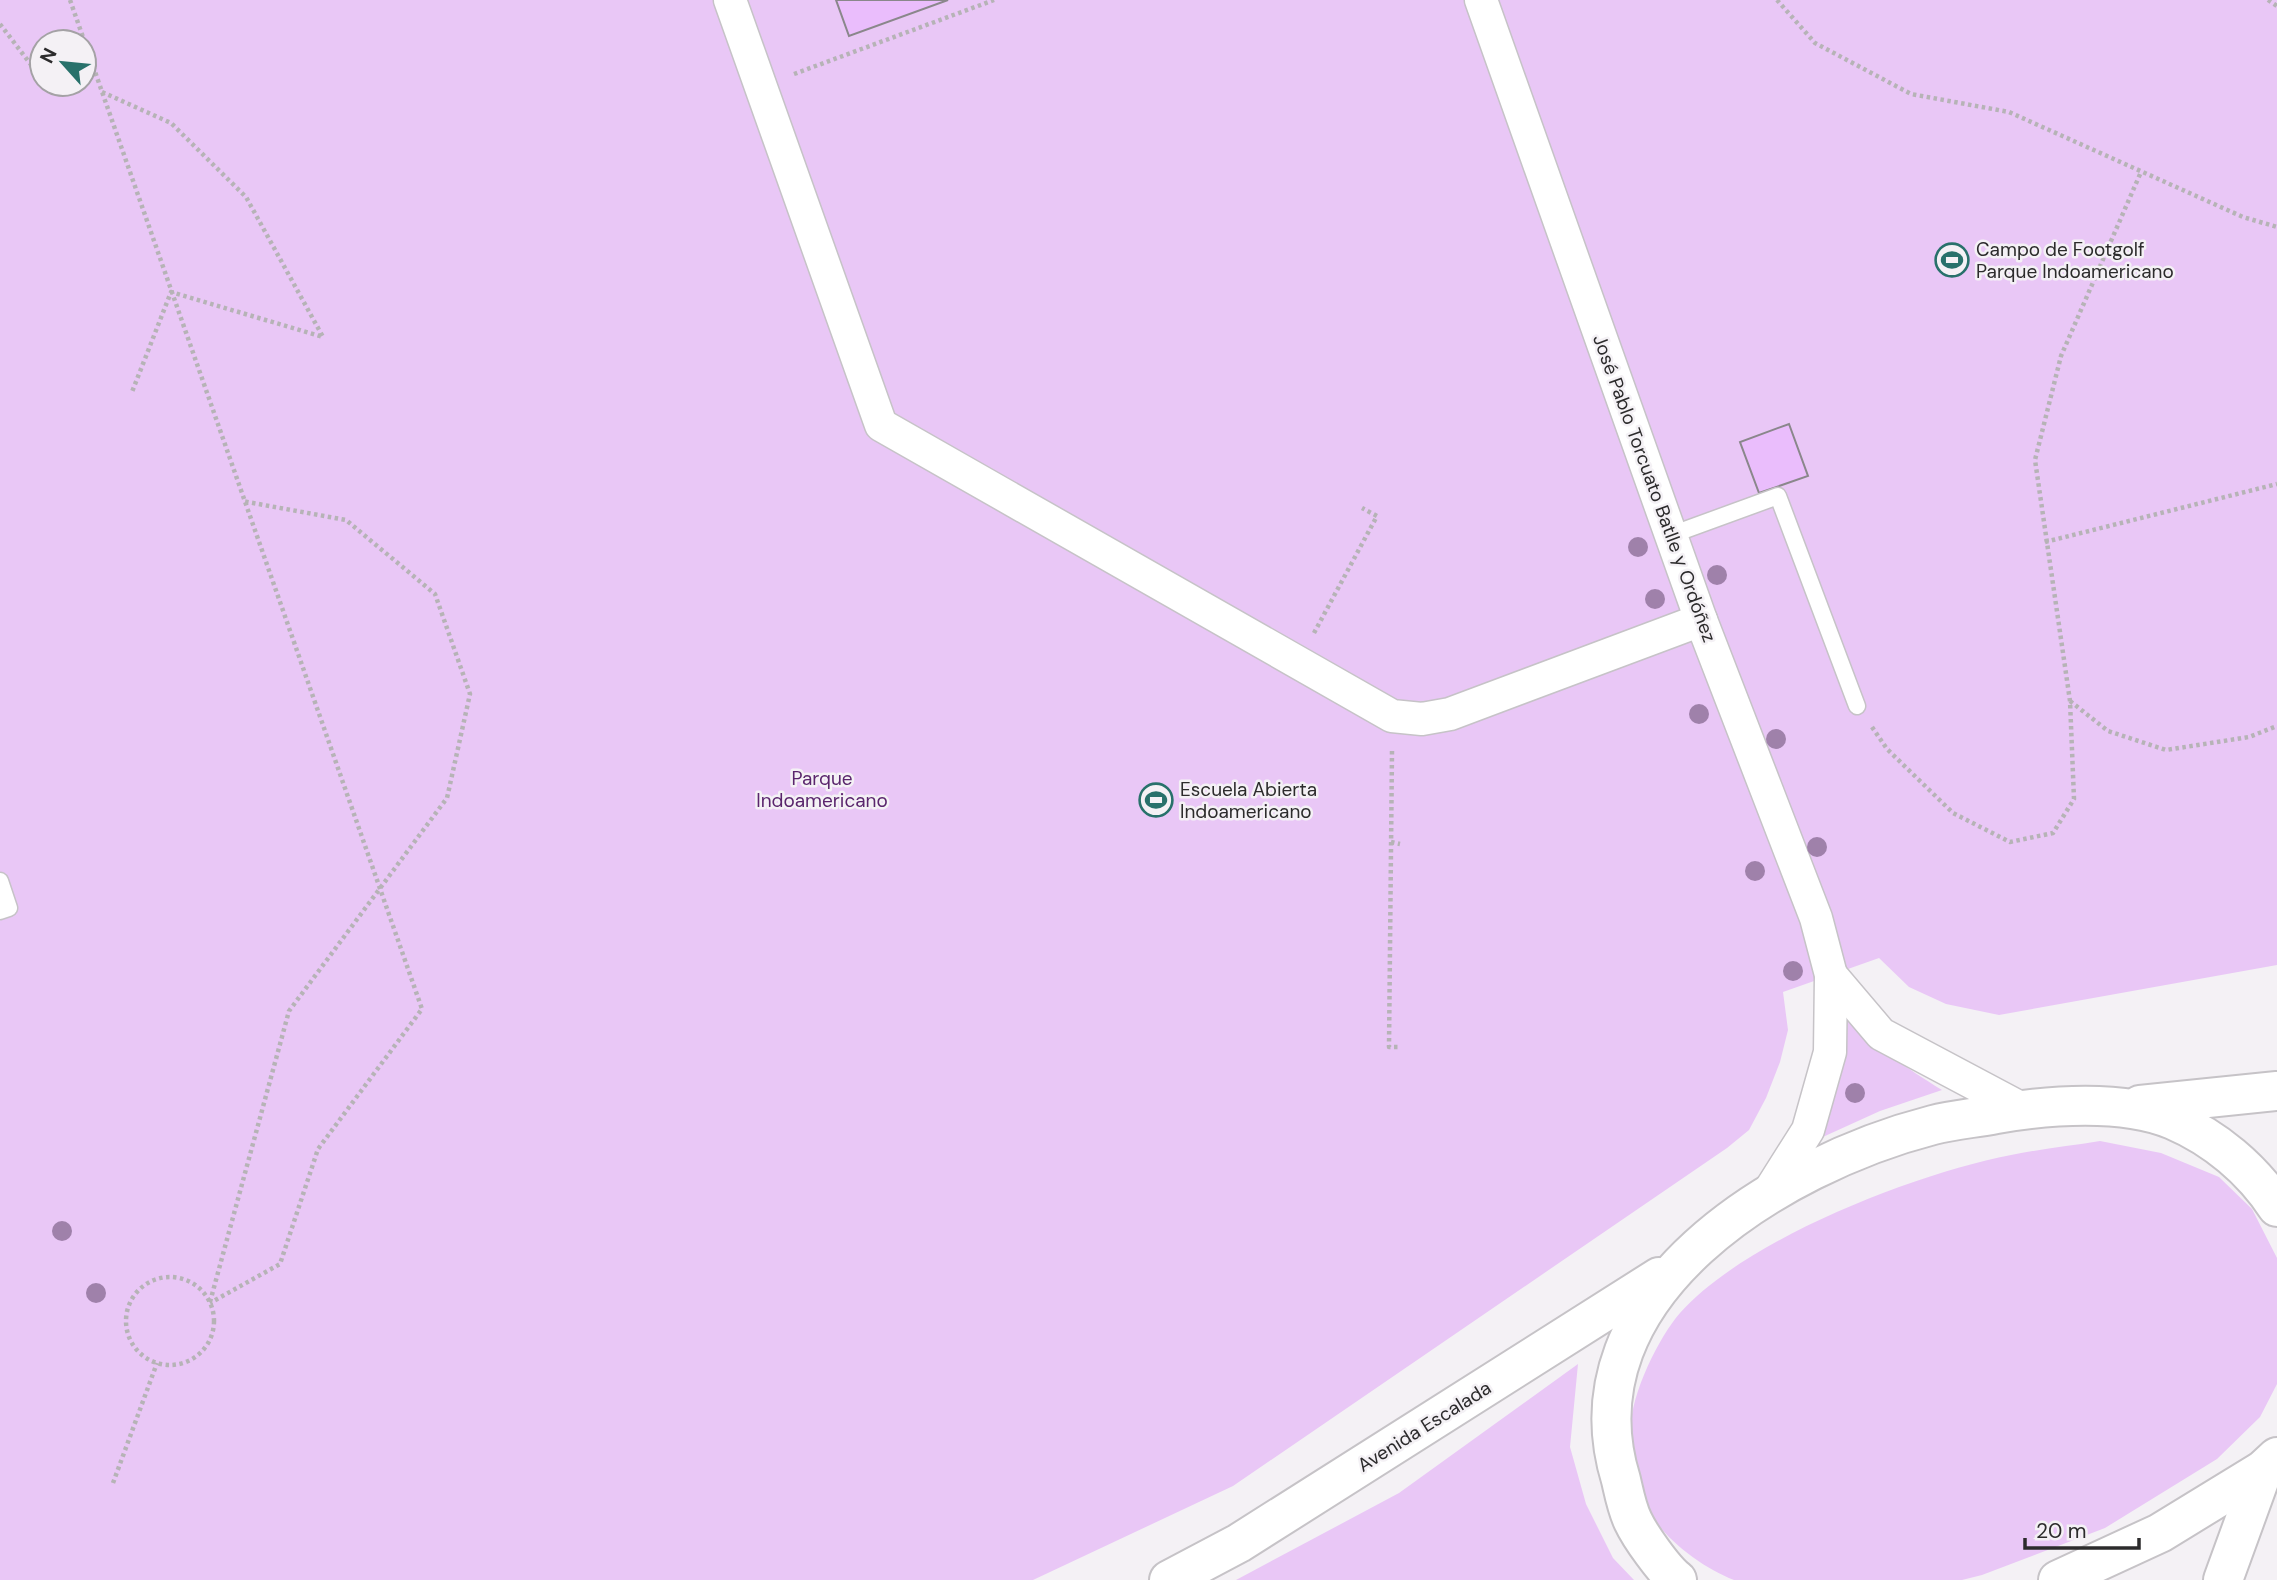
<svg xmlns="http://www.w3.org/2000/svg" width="2277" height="1580" font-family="'DM Sans',sans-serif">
  <rect width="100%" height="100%" fill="#f4f1f5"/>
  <g fill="#e9c7f6" fill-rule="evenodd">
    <path d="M0 0H2277V965L1999 1015 1946 1004 1909 987 1879 958 1783 992 1788 1030 1780 1062 1766 1098 1749 1130 1727 1148 1233 1486 1033 1580H0ZM42 42H84V84H42Z"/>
    <path d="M1843 1006C1870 1044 1903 1066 1942 1090L1880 1111 1814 1141Z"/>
    <path d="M2100 1141 2161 1153 2219 1177 2252 1209 2277 1258V1384L2260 1417 2217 1459 2105 1528 1982 1575 1962 1580H1734C1701 1567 1662 1538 1646 1506 1641 1495 1640 1477 1637 1465 1635 1455 1632 1444 1631 1433 1628 1400 1658 1338 1680 1313 1746 1239 1914 1174 2011 1155 2040 1149 2070 1146 2100 1141Z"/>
    <path d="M1578 1364 1570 1447 1586 1504 1613 1558 1634 1580H1236L1399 1493Z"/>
  </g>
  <g fill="#eabdfc" stroke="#8a878b" stroke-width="2">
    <path d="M836 0H948L849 36Z"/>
    <path d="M1789 424 1808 476 1759 493 1740 442Z"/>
  </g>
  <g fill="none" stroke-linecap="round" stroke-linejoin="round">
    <defs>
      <g id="lane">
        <path d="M1671 535 1778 496 1857 706"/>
        <path d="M0 881 9 908 0 911"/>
      </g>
      <g id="street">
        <path d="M730 0 881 425 1392 716 1422 719 1450 714 1701 620"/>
        <path d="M1481 0 1701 620 1816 918 1831 975 1830 1052 1808 1130 1765 1198"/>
        <path d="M1831 975 1881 1034 2024 1110"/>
      </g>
      <g id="secondary">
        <path d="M2140 1105 2277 1091"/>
        <path d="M1169 1580 1239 1543 1659 1277"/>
        <path d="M1677 1580C1664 1570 1640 1536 1633 1521 1627 1509 1624 1493 1621 1480 1563 1293 1781 1164 1933 1125 1953 1120 1975 1118 1996 1114 2048 1105 2123 1099 2173 1120 2215 1138 2252 1169 2277 1207"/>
        <path d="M2058 1580 2160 1533 2263 1470 2277 1457"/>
        <path d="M2223 1580 2263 1470"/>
      </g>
    </defs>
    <use href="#lane" stroke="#c6c3c7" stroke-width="19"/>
    <use href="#street" stroke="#c6c3c7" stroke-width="35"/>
    <use href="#secondary" stroke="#c6c3c7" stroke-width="42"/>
    <g stroke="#b6b3b6" stroke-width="4.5" stroke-dasharray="3.5 3.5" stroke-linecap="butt">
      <path d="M70 0 422 1009 318 1149 280 1264 210 1303"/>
      <path d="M1777 0 1815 43 1911 94 2009 112 2243 217 2277 227"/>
      <path d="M2268 0 2277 6"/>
      <path d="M0 24 35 70 42 67"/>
      <path d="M794 74 994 0"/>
      <path d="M102 92 171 123 246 197 323 337 171 292 132 392"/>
      <path d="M2045 542 2277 484"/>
      <path d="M1314 633 1377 516 1362 508"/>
      <path d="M2070 701 2108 731 2166 750 2249 737 2277 726"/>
      <path d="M1872 727 1887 749 1953 813 2010 842 2053 833 2074 799 2070 701 2035 460 2061 356 2141 172"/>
      <path d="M1392 751 1389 1047H1400"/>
      <path d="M1391 842 1400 844"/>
      <circle cx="170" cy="1321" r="44"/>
      <path d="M210 1302 289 1011 447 798 470 694 435 594 346 520 242 501"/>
      <path d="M113 1483 157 1363"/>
    </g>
    <use href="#lane" stroke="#fff" stroke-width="16"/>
    <use href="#street" stroke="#fff" stroke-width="32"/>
    <use href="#secondary" stroke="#fff" stroke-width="38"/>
  </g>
  <g fill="#9f81aa">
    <circle cx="1638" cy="547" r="10"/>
    <circle cx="1717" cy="575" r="10"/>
    <circle cx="1655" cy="599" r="10"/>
    <circle cx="1699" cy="714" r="10"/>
    <circle cx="1776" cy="739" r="10"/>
    <circle cx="1817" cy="847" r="10"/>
    <circle cx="1755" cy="871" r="10"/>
    <circle cx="1793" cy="971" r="10"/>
    <circle cx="1855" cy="1093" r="10"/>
    <circle cx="62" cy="1231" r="10"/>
    <circle cx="96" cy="1293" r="10"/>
  </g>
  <defs>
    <symbol id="stadium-ring" viewBox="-11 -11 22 22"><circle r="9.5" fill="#f4f1f5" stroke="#28716b" stroke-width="1.5"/><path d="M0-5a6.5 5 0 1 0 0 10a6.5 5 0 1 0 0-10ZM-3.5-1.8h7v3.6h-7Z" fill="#28716b"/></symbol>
  </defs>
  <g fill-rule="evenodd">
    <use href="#stadium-ring" x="1933" y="241" width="38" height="38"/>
    <use href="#stadium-ring" x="1137" y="781" width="38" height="38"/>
  </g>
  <g text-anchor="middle" stroke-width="5" stroke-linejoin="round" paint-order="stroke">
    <g font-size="19" fill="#2c2b2c" stroke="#f4f1f5" text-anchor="start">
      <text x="1976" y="256">Campo de Footgolf<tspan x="1976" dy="22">Parque Indoamericano</tspan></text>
      <text x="1180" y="796">Escuela Abierta<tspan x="1180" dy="22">Indoamericano</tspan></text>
    </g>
    <g font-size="19" fill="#2c2b2c" stroke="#f4f1f5">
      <text transform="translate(1655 488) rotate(70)" y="7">José Pablo Torcuato Batlle y Ordóñez</text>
      <text transform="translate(1424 1426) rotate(-32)" y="7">Avenida Escalada</text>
    </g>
    <g font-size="19" fill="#5a256d" stroke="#f4f1f5">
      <text x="822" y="785">Parque<tspan x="822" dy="22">Indoamericano</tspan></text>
    </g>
  </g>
  <g transform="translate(63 63) rotate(297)"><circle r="33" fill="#f4f1f5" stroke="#a4a2a5" stroke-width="2"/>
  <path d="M0-5L12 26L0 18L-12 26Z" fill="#28716b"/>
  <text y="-10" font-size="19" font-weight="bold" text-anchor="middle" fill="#2c2b2c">N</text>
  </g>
  <path d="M2025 1538v10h114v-10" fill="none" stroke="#2c2b2c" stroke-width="3.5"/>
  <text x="2036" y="1538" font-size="21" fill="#2c2b2c" stroke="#f4f1f5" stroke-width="5" paint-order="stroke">20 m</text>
</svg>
